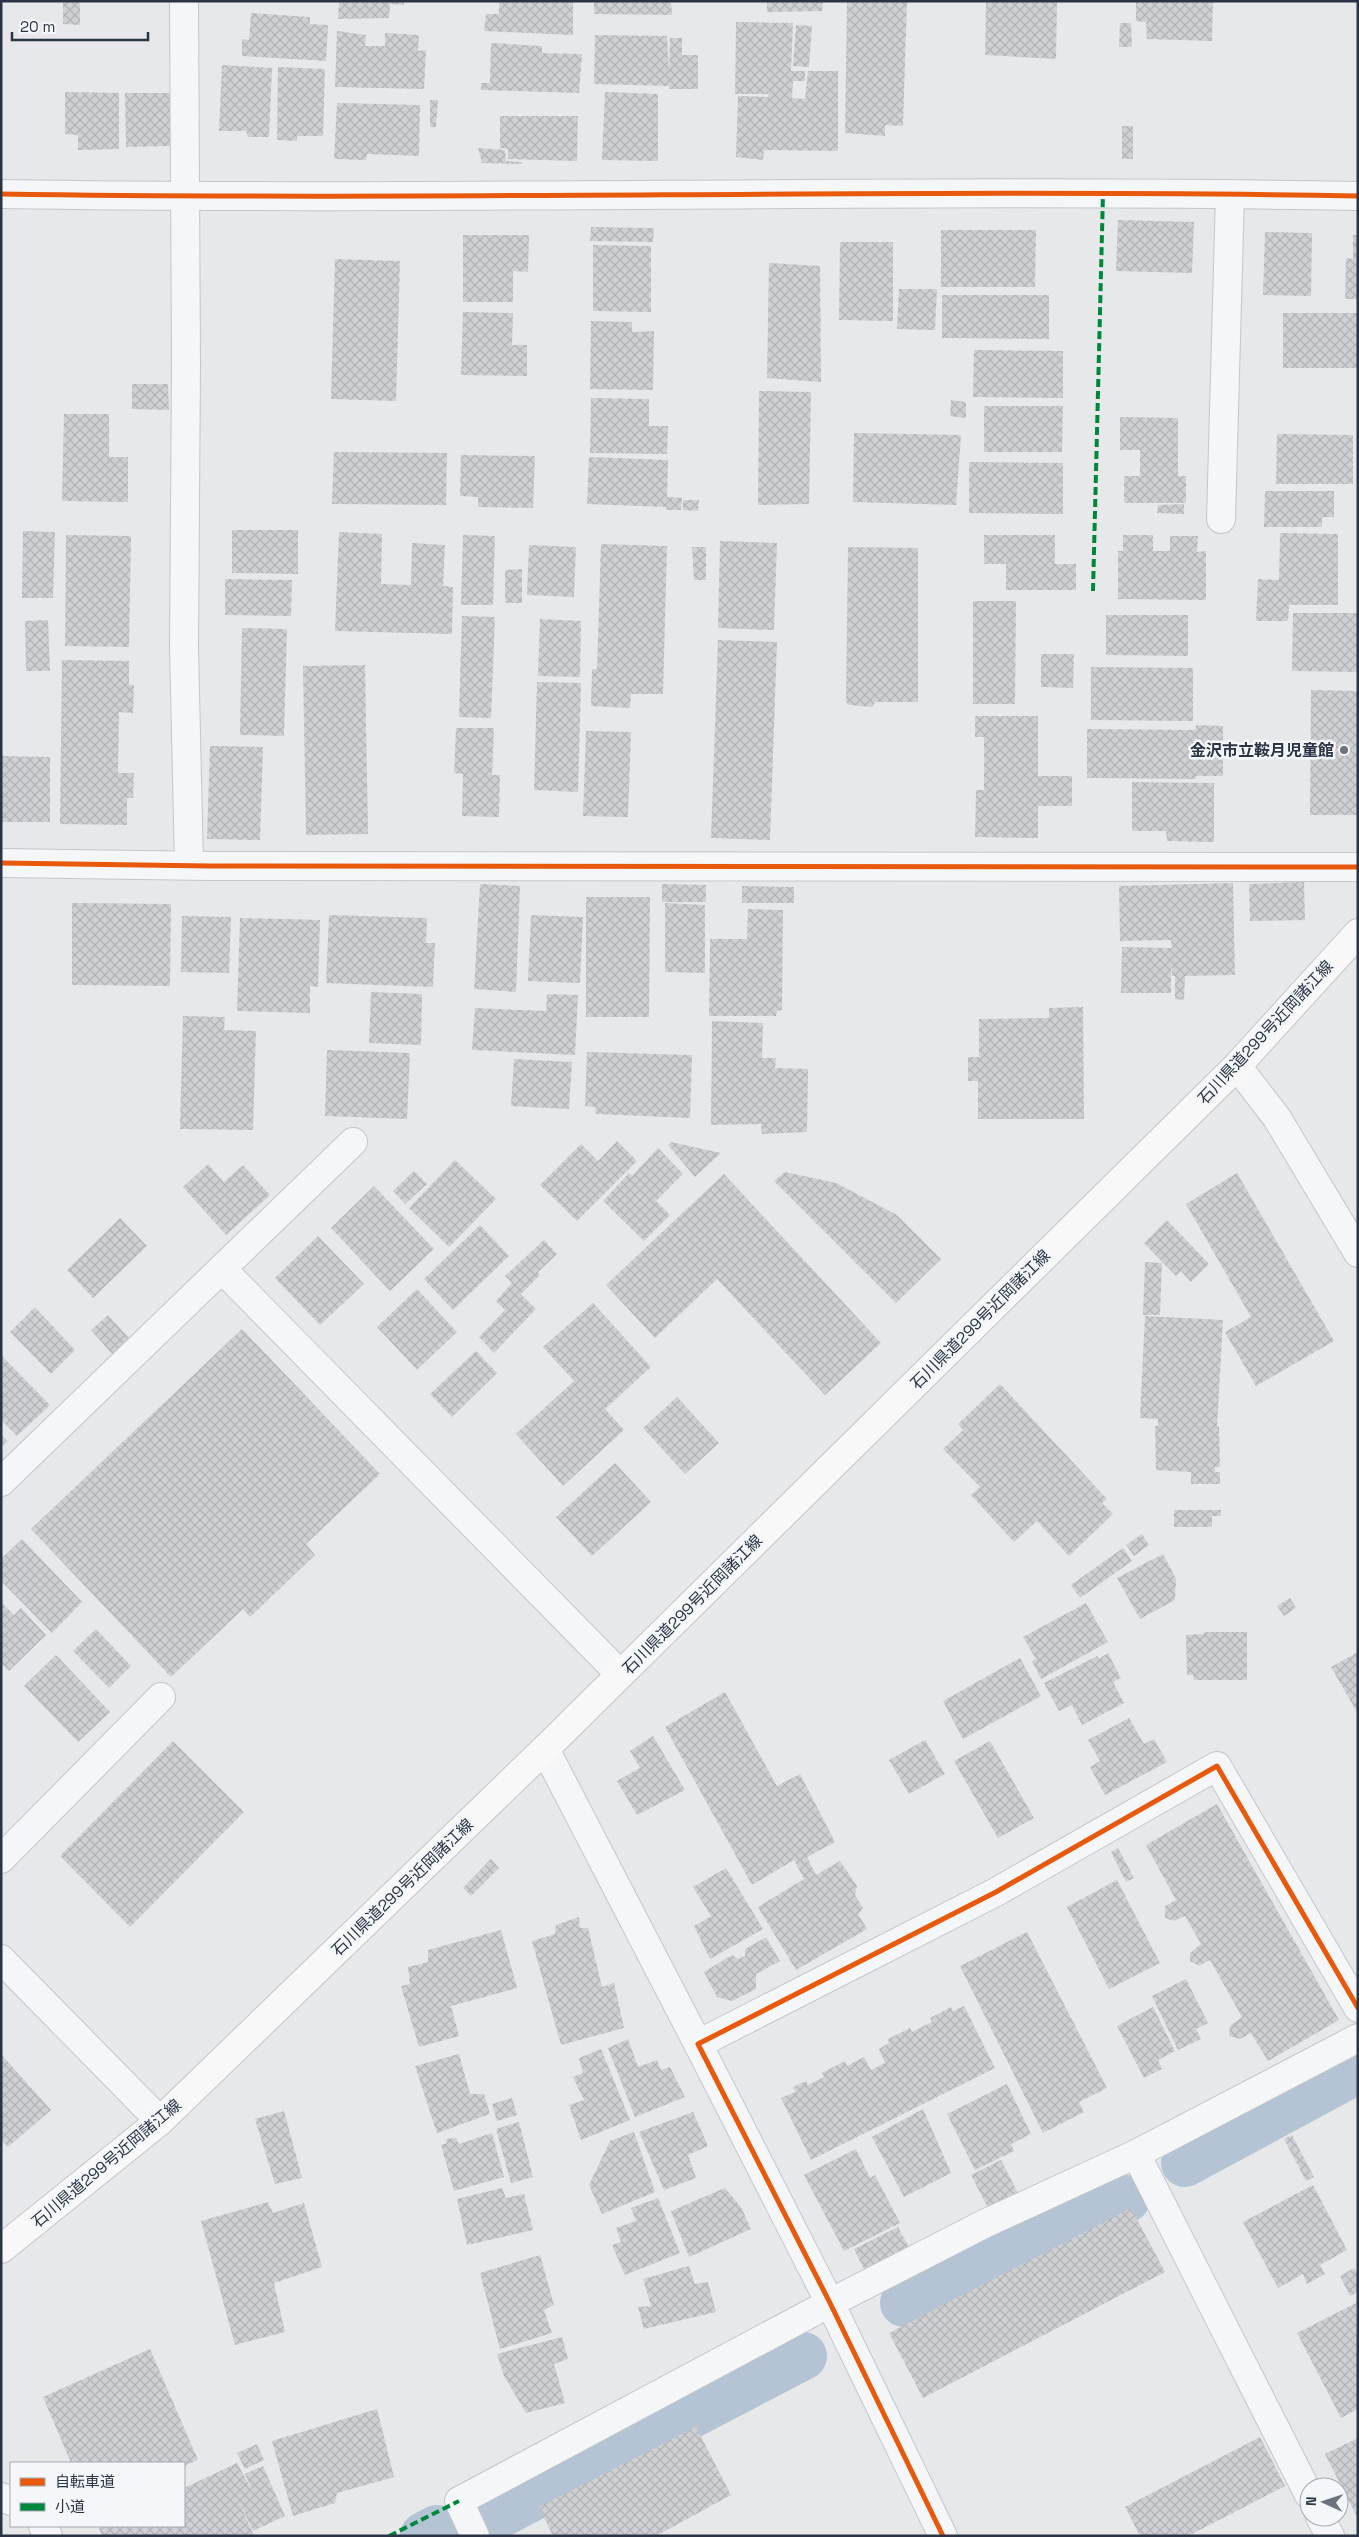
<svg xmlns="http://www.w3.org/2000/svg" width="1359" height="2537" font-family="'Space Grotesk','Noto Sans JP',sans-serif">
  <defs>
    <pattern id="building-cross-hatch" width="8" height="8" patternUnits="userSpaceOnUse" patternTransform="scale(1.25)"><rect width="8" height="8" fill="#ced0d3"/><path d="M0 0l8 8M0 8l8-8" fill="none" stroke="#b1b3b6"/></pattern>
  </defs>
  <rect width="100%" height="100%" fill="#e6e8ea"/>
  <g fill="none" stroke-linecap="round" stroke-linejoin="round">
    <g stroke="#b4c4d5" stroke-width="48">
      <path d="M1185 2163 1357 2070"/>
      <path d="M904 2303 1126 2199"/>
      <path d="M496 2516 803 2356"/>
      <path d="M424 2536 437 2529"/>
    </g>
  </g>
  <g fill="url(#building-cross-hatch)">
    <path d="M63 1H80V25L63 24Z"/>
    <path d="M339 1H404V5L390 4 389 18 338 19Z"/>
    <path d="M499 1H573V35L484 31 486 14H499Z"/>
    <path d="M594 1H671L672 15 594 14Z"/>
    <path d="M767 1H823L822 11 767 12Z"/>
    <path d="M847 1H907L903 126 885 125V136L845 133Z"/>
    <path d="M986 1H1057L1056 59 985 55Z"/>
    <path d="M1136 1H1213L1212 41 1147 39 1146 22 1136 21Z"/>
    <path d="M251 13 310 17V24L328 25 326 61 242 56V39L249 40Z"/>
    <path d="M736 22 793 23 791 71H805V81H793L792 98 805 99 808 71H838V151L764 150 763 160 736 157 738 96 768 97 770 80 768 94H735Z"/>
    <path d="M1120 23H1131L1132 47H1119Z"/>
    <path d="M796 25 812 26 809 67 793 66Z"/>
    <path d="M337 31 366 35 365 46H385V33L419 35 418 51 426 50 424 89 335 87Z"/>
    <path d="M595 35 667 36 669 72 670 38H682V55H698V89H669V86L594 84Z"/>
    <path d="M491 43 542 46V53L582 54 579 93 481 90V83H490Z"/>
    <path d="M222 65 272 68 269 137H248L246 131H219Z"/>
    <path d="M278 67 325 69 323 136H297V141L277 140Z"/>
    <path d="M65 92 119 93V149L78 150V135L65 134Z"/>
    <path d="M605 92 658 94V161L602 160Z"/>
    <path d="M125 93H171V146L126 147Z"/>
    <path d="M430 100H438L436 127H430Z"/>
    <path d="M337 103 420 105 419 156 367 154 366 160 334 159Z"/>
    <path d="M500 116H578L577 161 508 159V149L500 148Z"/>
    <rect x="1122" y="126" width="11" height="33"/>
    <path d="M478 148 505 150 506 161 522 162V164L482 163Z"/>
    <path d="M1118 220 1194 222 1192 273 1116 271Z"/>
    <path d="M591 227 654 228 653 242 590 241Z"/>
    <path d="M941 230H1036L1035 287H941Z"/>
    <path d="M1265 232 1312 233 1311 296 1263 295Z"/>
    <path d="M463 235H529L528 272 513 271V302H463Z"/>
    <path d="M1353 235H1358V299H1345L1346 258 1353 259Z"/>
    <path d="M840 242H893V321L839 320Z"/>
    <path d="M593 245 651 246V312L593 311Z"/>
    <path d="M335 259 400 261 396 401 331 399Z"/>
    <path d="M769 263 820 266 821 382 767 378Z"/>
    <path d="M899 289H937L935 330 897 329Z"/>
    <path d="M942 295H1049V339L942 338Z"/>
    <path d="M463 312 513 313 512 345H527V376L461 375Z"/>
    <rect x="1283" y="313" width="75" height="55"/>
    <path d="M591 321 632 322V332L654 331 653 390 590 389Z"/>
    <path d="M974 350 1063 351V398L973 397Z"/>
    <path d="M132 384H168L169 410 132 409Z"/>
    <path d="M759 391 811 392 809 504 758 505Z"/>
    <path d="M591 398 649 399V426H668L667 454 590 453Z"/>
    <path d="M951 400 966 402V418L950 416Z"/>
    <path d="M984 406H1063L1062 452H984Z"/>
    <path d="M64 414H109V457H128V502L62 501Z"/>
    <path d="M1120 417 1178 418V476H1186V503H1124V476H1140V450H1120Z"/>
    <path d="M854 433 961 435 956 505 853 502Z"/>
    <path d="M1277 434 1353 435V484H1276Z"/>
    <path d="M334 452 447 453 446 505 332 504Z"/>
    <path d="M461 455 535 456 533 508 478 507V497L460 496Z"/>
    <path d="M589 457 668 460 667 497 682 498 681 510H666V507L587 504Z"/>
    <path d="M969 462 1063 463V514L969 513Z"/>
    <path d="M1265 491H1334V517H1322V527H1264Z"/>
    <path d="M683 500H699L698 511 683 510Z"/>
    <path d="M1184 504V514L1157 513 1158 505Z"/>
    <path d="M232 530H298V574L232 573Z"/>
    <path d="M23 531 55 532 53 598H22Z"/>
    <path d="M339 532 382 534 381 584 411 585 412 543 445 545 443 586 453 587 452 634 335 631Z"/>
    <path d="M1280 533 1338 534V605H1289L1288 621H1256L1258 579 1279 580Z"/>
    <path d="M66 535 131 536 129 647 65 646Z"/>
    <path d="M463 535 495 536 493 605H461Z"/>
    <path d="M984 535H1055V564H1076V590H1006V564H984Z"/>
    <path d="M1123 535H1153V551H1170V536H1198L1197 552 1206 551V600L1118 599V551H1123Z"/>
    <path d="M720 541 777 543 774 630 718 628Z"/>
    <path d="M601 544 667 546 663 694H631L630 708 591 706 592 669H597Z"/>
    <path d="M529 545 576 547 574 597 527 595Z"/>
    <path d="M692 547H706V580H694Z"/>
    <path d="M848 547 918 548V702H876L872 707 849 705 846 702Z"/>
    <path d="M522 569V603H505V570Z"/>
    <path d="M225 579 292 580 291 616 225 615Z"/>
    <path d="M973 601H1016L1015 704H973Z"/>
    <path d="M1293 613H1358V672L1292 671Z"/>
    <path d="M1106 615H1188V656L1106 655Z"/>
    <path d="M462 616 495 617 491 718 459 717Z"/>
    <path d="M540 619 581 621 580 677 538 676Z"/>
    <path d="M48 620 50 671H26L25 621Z"/>
    <path d="M242 628 287 629 284 736 240 735Z"/>
    <path d="M718 640 777 642 770 840 711 838Z"/>
    <path d="M1041 654H1074L1073 688 1041 687Z"/>
    <path d="M62 660 129 661V685H134L133 713 119 712 118 773H134L133 798H127V825L60 824Z"/>
    <path d="M365 665 368 834 306 835 303 666Z"/>
    <path d="M1091 667 1193 668V721L1091 720Z"/>
    <path d="M537 682 581 683 578 792 534 790Z"/>
    <path d="M1311 690 1358 691V815H1310Z"/>
    <path d="M975 716H1038V776H1072V806H1038V838L975 837 976 790H984V737H975Z"/>
    <path d="M1196 725 1223 726V776H1196V779L1087 778V729L1196 730Z"/>
    <path d="M456 728H494L492 775H500L499 817 462 816 463 774 454 773Z"/>
    <path d="M586 731 631 732 628 817 583 816Z"/>
    <path d="M210 746 263 747 260 840 207 839Z"/>
    <path d="M2 756 50 757V822H1Z"/>
    <path d="M1132 782 1214 783V842L1167 841 1166 831H1132Z"/>
    <path d="M1304 882 1305 920 1250 921 1249 884Z"/>
    <path d="M1233 883 1235 975 1185 976 1184 1000 1175 999V976H1172L1171 960V993H1121L1122 947 1172 948 1171 940 1120 941 1119 886Z"/>
    <path d="M480 884 520 886 516 992 474 989Z"/>
    <path d="M662 884 706 885V902H662Z"/>
    <path d="M742 886 794 887V903H742Z"/>
    <path d="M586 897H650L649 1017H586Z"/>
    <path d="M72 903 171 904 170 986 72 985Z"/>
    <path d="M665 903 705 905V973L665 972Z"/>
    <path d="M748 909 783 910 782 1010 777 1011 776 1016H709L710 939H747Z"/>
    <path d="M329 915 427 918 426 943H435L433 987 326 983Z"/>
    <path d="M531 915 583 917 580 983 528 981Z"/>
    <path d="M182 916 231 917 229 973 181 972Z"/>
    <path d="M240 918 320 920 318 987 310 986V1013L237 1011Z"/>
    <path d="M371 992 422 994 421 1045 369 1043Z"/>
    <path d="M547 994 578 995 575 1055 472 1050 475 1008 546 1011Z"/>
    <path d="M1083 1007 1084 1119H978V1081H968V1057H979V1019L1049 1018V1008Z"/>
    <path d="M183 1016 225 1017 224 1030 256 1031 253 1130 180 1129Z"/>
    <path d="M712 1021 763 1023 762 1058H776L775 1068 808 1069 807 1132 762 1134 761 1124 711 1125Z"/>
    <path d="M327 1050 410 1053 407 1119 325 1116Z"/>
    <path d="M587 1052 692 1055 690 1118 596 1114 595 1107 585 1106Z"/>
    <path d="M514 1059 572 1062 569 1109 511 1106Z"/>
    <path d="M617 1141 637 1161 577 1221 540 1185 581 1144 598 1161Z"/>
    <path d="M671 1142 721 1153 695 1177 668 1145Z"/>
    <path d="M658 1148 683 1174 656 1201 670 1215 644 1241 603 1201 629 1173 632 1176Z"/>
    <path d="M455 1160 496 1199 449 1247 409 1208Z"/>
    <path d="M208 1164 224 1182 243 1165 270 1195 226 1235 183 1187Z"/>
    <path d="M414 1171 427 1184 405 1204 393 1191Z"/>
    <path d="M785 1172 836 1183 897 1215 941 1259 896 1303 774 1181Z"/>
    <path d="M1237 1173 1334 1341 1256 1386 1225 1332 1251 1317 1186 1204Z"/>
    <path d="M724 1174 881 1343 825 1395 717 1279 655 1338 606 1285Z"/>
    <path d="M374 1186 434 1249 390 1291 331 1228Z"/>
    <path d="M120 1218 147 1246 93 1298 67 1270Z"/>
    <path d="M1167 1220 1209 1264 1191 1282 1181 1271 1176 1276 1144 1243Z"/>
    <path d="M480 1225 509 1256 453 1310 424 1279Z"/>
    <path d="M318 1236 364 1284 320 1325 275 1278Z"/>
    <path d="M544 1240 557 1254 538 1272 540 1275 521 1294 536 1309 494 1353 479 1337 505 1310 496 1301 512 1283 505 1276Z"/>
    <path d="M1145 1262 1162 1263 1160 1315H1143Z"/>
    <path d="M417 1289 457 1332 417 1370 377 1327Z"/>
    <path d="M593 1303 651 1367 605 1409 624 1430 563 1486 516 1434 574 1381 543 1347Z"/>
    <path d="M35 1307 75 1350 51 1374 10 1332Z"/>
    <path d="M108 1315 137 1347 120 1363 91 1330Z"/>
    <path d="M1145 1316 1223 1320 1217 1427H1219L1220 1467H1215V1472H1220V1484H1191V1472L1156 1470 1155 1426H1158V1419L1140 1418Z"/>
    <path d="M242 1329 380 1474 306 1544 315 1555 250 1617 243 1609 171 1677 31 1529Z"/>
    <path d="M476 1351 497 1373 452 1417 430 1394Z"/>
    <path d="M1 1355 50 1405 17 1436 1 1420Z"/>
    <path d="M1000 1384 1107 1499 1102 1503 1113 1514 1069 1556 1037 1521 1014 1542 971 1495 980 1487 943 1449 963 1430 958 1424Z"/>
    <path d="M677 1397 719 1443 685 1474 643 1428Z"/>
    <path d="M1 1435 8 1441 1 1447Z"/>
    <path d="M615 1463 651 1502 592 1556 556 1517Z"/>
    <path d="M1174 1510H1221V1516H1212V1527H1174Z"/>
    <path d="M1142 1534 1149 1545 1134 1556 1126 1545Z"/>
    <path d="M22 1539 82 1602 52 1633 1 1581V1559Z"/>
    <path d="M1123 1548 1132 1561 1080 1598 1071 1585Z"/>
    <path d="M1163 1554 1176 1579 1175 1600 1140 1619 1117 1578Z"/>
    <path d="M1290 1598 1296 1608 1284 1616 1277 1606Z"/>
    <path d="M1 1602 14 1615 21 1608 46 1635 9 1671 1 1663Z"/>
    <path d="M1086 1603 1108 1642 1041 1679 1032 1661 1036 1659 1023 1637Z"/>
    <path d="M96 1629 131 1666 109 1688 73 1651Z"/>
    <path d="M1204 1632H1247V1680H1194L1193 1675H1187L1186 1635 1204 1634Z"/>
    <path d="M1358 1652V1714L1331 1667Z"/>
    <path d="M1108 1653 1121 1678 1113 1682 1124 1703 1082 1725 1072 1705 1059 1711 1044 1683 1097 1656 1099 1659Z"/>
    <path d="M56 1655 110 1712 78 1742 24 1686Z"/>
    <path d="M1020 1658 1041 1696 963 1739 943 1701Z"/>
    <path d="M725 1692 777 1786 800 1774 835 1842 807 1857 816 1875 840 1861 857 1886 855 1895 863 1908 858 1914 867 1929 796 1970 758 1907 804 1879 794 1860 752 1885 665 1727Z"/>
    <path d="M1129 1718 1144 1744 1154 1739 1167 1762 1105 1795 1090 1767 1100 1761 1088 1740Z"/>
    <path d="M653 1736 685 1790 637 1815 617 1781 640 1768 630 1751Z"/>
    <path d="M925 1740 945 1774 909 1794 889 1760Z"/>
    <path d="M173 1741 244 1812 130 1927 60 1856Z"/>
    <path d="M990 1741 1034 1818 998 1838 954 1761Z"/>
    <path d="M1217 1804 1339 2020 1268 2061 1251 2033 1240 2039 1229 2036 1230 2026 1242 2017 1210 1960 1199 1966 1190 1961V1953L1201 1944 1185 1916 1174 1921 1165 1918V1906L1176 1900 1146 1845Z"/>
    <path d="M1118 1848 1134 1878 1126 1882 1111 1852Z"/>
    <path d="M491 1859 499 1868 471 1896 463 1888Z"/>
    <path d="M726 1868 763 1929 710 1959 694 1926 711 1916 693 1887Z"/>
    <path d="M1117 1880 1160 1963 1109 1989 1067 1907Z"/>
    <path d="M579 1917 580 1928H588L602 1987 614 1983 624 2028 561 2045 532 1941 555 1934 556 1925Z"/>
    <path d="M501 1930 517 1988 451 2006 459 2036 419 2047 401 1986 410 1984 408 1967 428 1962V1950Z"/>
    <path d="M1027 1932 1107 2088 1079 2102 1084 2112 1043 2133 960 1966Z"/>
    <path d="M766 1937 780 1961 756 1974V1989L732 2001 717 1997 704 1972 732 1955 738 1959 745 1956V1949Z"/>
    <path d="M1186 1979 1208 2023 1196 2029 1201 2039 1178 2050 1152 1996Z"/>
    <path d="M964 2006 995 2068 811 2160 781 2098 795 2092 793 2087 806 2081 808 2085 824 2077 822 2073 845 2061 847 2066 864 2057 871 2070 885 2063 879 2049 889 2043 888 2039 910 2028 912 2032 932 2022 930 2018 951 2007 953 2011Z"/>
    <path d="M1153 2007 1175 2051 1158 2060 1162 2069 1144 2078 1117 2026Z"/>
    <path d="M628 2039 638 2067 657 2060 661 2070 670 2067 685 2097 635 2117 608 2048Z"/>
    <path d="M601 2049 630 2120 581 2140 569 2105 584 2100 573 2077 583 2073 579 2058Z"/>
    <path d="M1 2054 51 2110 8 2147 1 2140Z"/>
    <path d="M459 2054 470 2094H484L490 2114 437 2133 415 2066Z"/>
    <path d="M1007 2084 1031 2134 1011 2144 1014 2151 975 2170 947 2114Z"/>
    <path d="M512 2098 517 2115 497 2121 492 2104Z"/>
    <path d="M923 2109 951 2173 904 2197 872 2137Z"/>
    <path d="M284 2111 302 2178 275 2184 255 2119Z"/>
    <path d="M693 2112 708 2146 688 2155 696 2178 664 2190 639 2132Z"/>
    <path d="M519 2122 533 2177 511 2183 496 2129Z"/>
    <path d="M634 2132 655 2192 602 2214 589 2185 610 2141Z"/>
    <path d="M492 2133 504 2177 454 2191 441 2145 447 2143 446 2139 456 2138 459 2144Z"/>
    <path d="M1292 2135 1314 2177 1306 2181 1284 2139Z"/>
    <path d="M856 2149 870 2178 875 2175 900 2223 844 2251 804 2175Z"/>
    <path d="M1001 2160 1018 2193 988 2208 971 2175Z"/>
    <path d="M1313 2185 1347 2250 1320 2265 1325 2274 1307 2284 1303 2274 1278 2288 1243 2222Z"/>
    <path d="M502 2188 506 2198 524 2194 533 2230 467 2245 457 2199Z"/>
    <path d="M725 2188 741 2207 751 2229 689 2257 671 2211Z"/>
    <path d="M658 2198 680 2253 625 2275 612 2245 621 2242 616 2228 636 2221 631 2208Z"/>
    <path d="M268 2202 273 2213 304 2203 322 2267 274 2283 285 2332 235 2345 201 2221Z"/>
    <path d="M1131 2208 1165 2272 923 2398 889 2333Z"/>
    <path d="M898 2227 910 2249 865 2271 854 2249Z"/>
    <path d="M540 2255 554 2305 544 2310 552 2333 500 2349 480 2273Z"/>
    <path d="M689 2266 695 2284 708 2282 716 2312 644 2329 638 2307 651 2306 643 2279Z"/>
    <path d="M1354 2268 1358 2274V2292L1350 2296 1340 2276Z"/>
    <path d="M1356 2303 1358 2409 1341 2418 1297 2333Z"/>
    <path d="M562 2337 568 2359 554 2364 565 2403 526 2413 504 2376 497 2354Z"/>
    <path d="M150 2349 198 2460 184 2466V2463H71L43 2397Z"/>
    <path d="M377 2409 394 2477 337 2493 335 2503 293 2516 272 2441Z"/>
    <path d="M696 2427 731 2495 656 2536H553L539 2507Z"/>
    <path d="M1260 2437 1285 2486 1188 2536H1140L1125 2507Z"/>
    <path d="M1358 2438V2519L1325 2454Z"/>
    <path d="M257 2444 264 2460 245 2469 237 2453Z"/>
    <path d="M237 2463 253 2492 245 2474 263 2466 285 2516 253 2531 236 2495 254 2536H102L99 2528 104 2526H184V2488Z"/>
  </g>
  <g fill="none" stroke-linecap="round" stroke-linejoin="round">
    <defs>
      <g id="street">
        <path d="M184 1 186 364 184 647 189 865"/>
        <path d="M1 194C453 201 906 188 1358 196"/>
        <path d="M1221 519 1230 194"/>
        <path d="M1 863 210 866 1358 867"/>
        <path d="M1237 1066 1277 1118 1358 1253"/>
        <path d="M222 1269 620 1674"/>
        <path d="M1 1482 353 1142"/>
        <path d="M545 1749 698 2044"/>
        <path d="M1 1859 161 1697"/>
        <path d="M1 1959 160 2121"/>
        <path d="M1136 2154 1309 2495"/>
        <path d="M1 2497 11 2501"/>
        <path d="M1320 2517 1330 2536"/>
        <path d="M43 2526 48 2536"/>
        <path d="M475 2536 459 2501 830 2303 984 2224 1136 2154 1358 2038"/>
        <path d="M943 2536 830 2303 698 2044 996 1892 1217 1766 1358 2008"/>
      </g>
      <path id="secondary" d="M1 2249 160 2121 545 1749 1237 1066 1358 933"/>
    </defs>
    <use href="#street" stroke="#c4c6c8" stroke-width="30"/>
    <use href="#secondary" stroke="#c4c6c8" stroke-width="30"/>
    <use href="#street" stroke="#f5f6f7" stroke-width="28"/>
    <use href="#secondary" stroke="#f8f8f8" stroke-width="28"/>
    <g stroke="#00873e" stroke-width="4" stroke-dasharray="8 4" stroke-linecap="butt">
      <path d="M1093 591 1103 193"/>
      <path d="M389 2536 459 2501"/>
    </g>
    <defs>
      <g id="cycleway">
        <path d="M1 194C453 201 906 188 1358 196"/>
        <path d="M1 863 210 866 1358 867"/>
        <path d="M943 2536 830 2303 698 2044 996 1892 1217 1766 1358 2008"/>
      </g>
    </defs>
    <use href="#cycleway" stroke="#f4f6f9" stroke-width="8"/>
    <use href="#cycleway" stroke="#e8590c" stroke-width="5"/>
  </g>
  <circle fill="#6c737f" stroke="#f4f6f9" stroke-width="2" cx="1344" cy="750" r="5"/>
  <g text-anchor="middle" stroke-width="5" stroke-linejoin="round" paint-order="stroke">
    <g font-size="16" font-weight="bold" fill="#2b3445" stroke="#f4f6f9" text-anchor="end">
      <text x="1334" y="756">金沢市立鞍月児童館</text>
    </g>
    <g font-size="16" fill="#2b3445" stroke="#f4f6f9">
      <text transform="translate(1265 1032) rotate(-47)" y="6">石川県道299号近岡諸江線</text>
      <text transform="translate(980 1319) rotate(-45)" y="6">石川県道299号近岡諸江線</text>
      <text transform="translate(692 1604) rotate(-45)" y="6">石川県道299号近岡諸江線</text>
      <text transform="translate(402 1887) rotate(-44)" y="6">石川県道299号近岡諸江線</text>
      <text transform="translate(106 2163) rotate(-40)" y="6">石川県道299号近岡諸江線</text>
    </g>
  </g>
  <rect width="1359" height="2537" fill="none" stroke="#2b3445" stroke-width="5"/>
  <rect x="10" y="2462" width="175" height="65" fill="#f4f6f9" stroke="#a4a8b1"/>
  <rect x="20" y="2478" width="25" height="8" fill="#e8590c" stroke="#a4a8b1"/>
  <text x="55" y="2487" font-size="15" fill="#2b3445">自転車道</text>
  <rect x="20" y="2503" width="25" height="8" fill="#00873e" stroke="#a4a8b1"/>
  <text x="55" y="2512" font-size="15" fill="#2b3445">小道</text>
  <g transform="translate(1324 2502) rotate(273)"><circle r="24" fill="#f4f6f9" stroke="#a4a8b1"/>
  <path d="M0-4L9 19L0 12L-9 19Z" fill="#6c737f"/>
  <text y="-8" font-size="14" font-weight="bold" text-anchor="middle" fill="#2b3445">N</text>
  </g>
  <path d="M12 32v8h136v-8" fill="none" stroke="#2b3445" stroke-width="2.5"/>
  <text x="20" y="32" font-size="15" fill="#2b3445" stroke="#f4f6f9" stroke-width="4" paint-order="stroke">20 m</text>
</svg>
